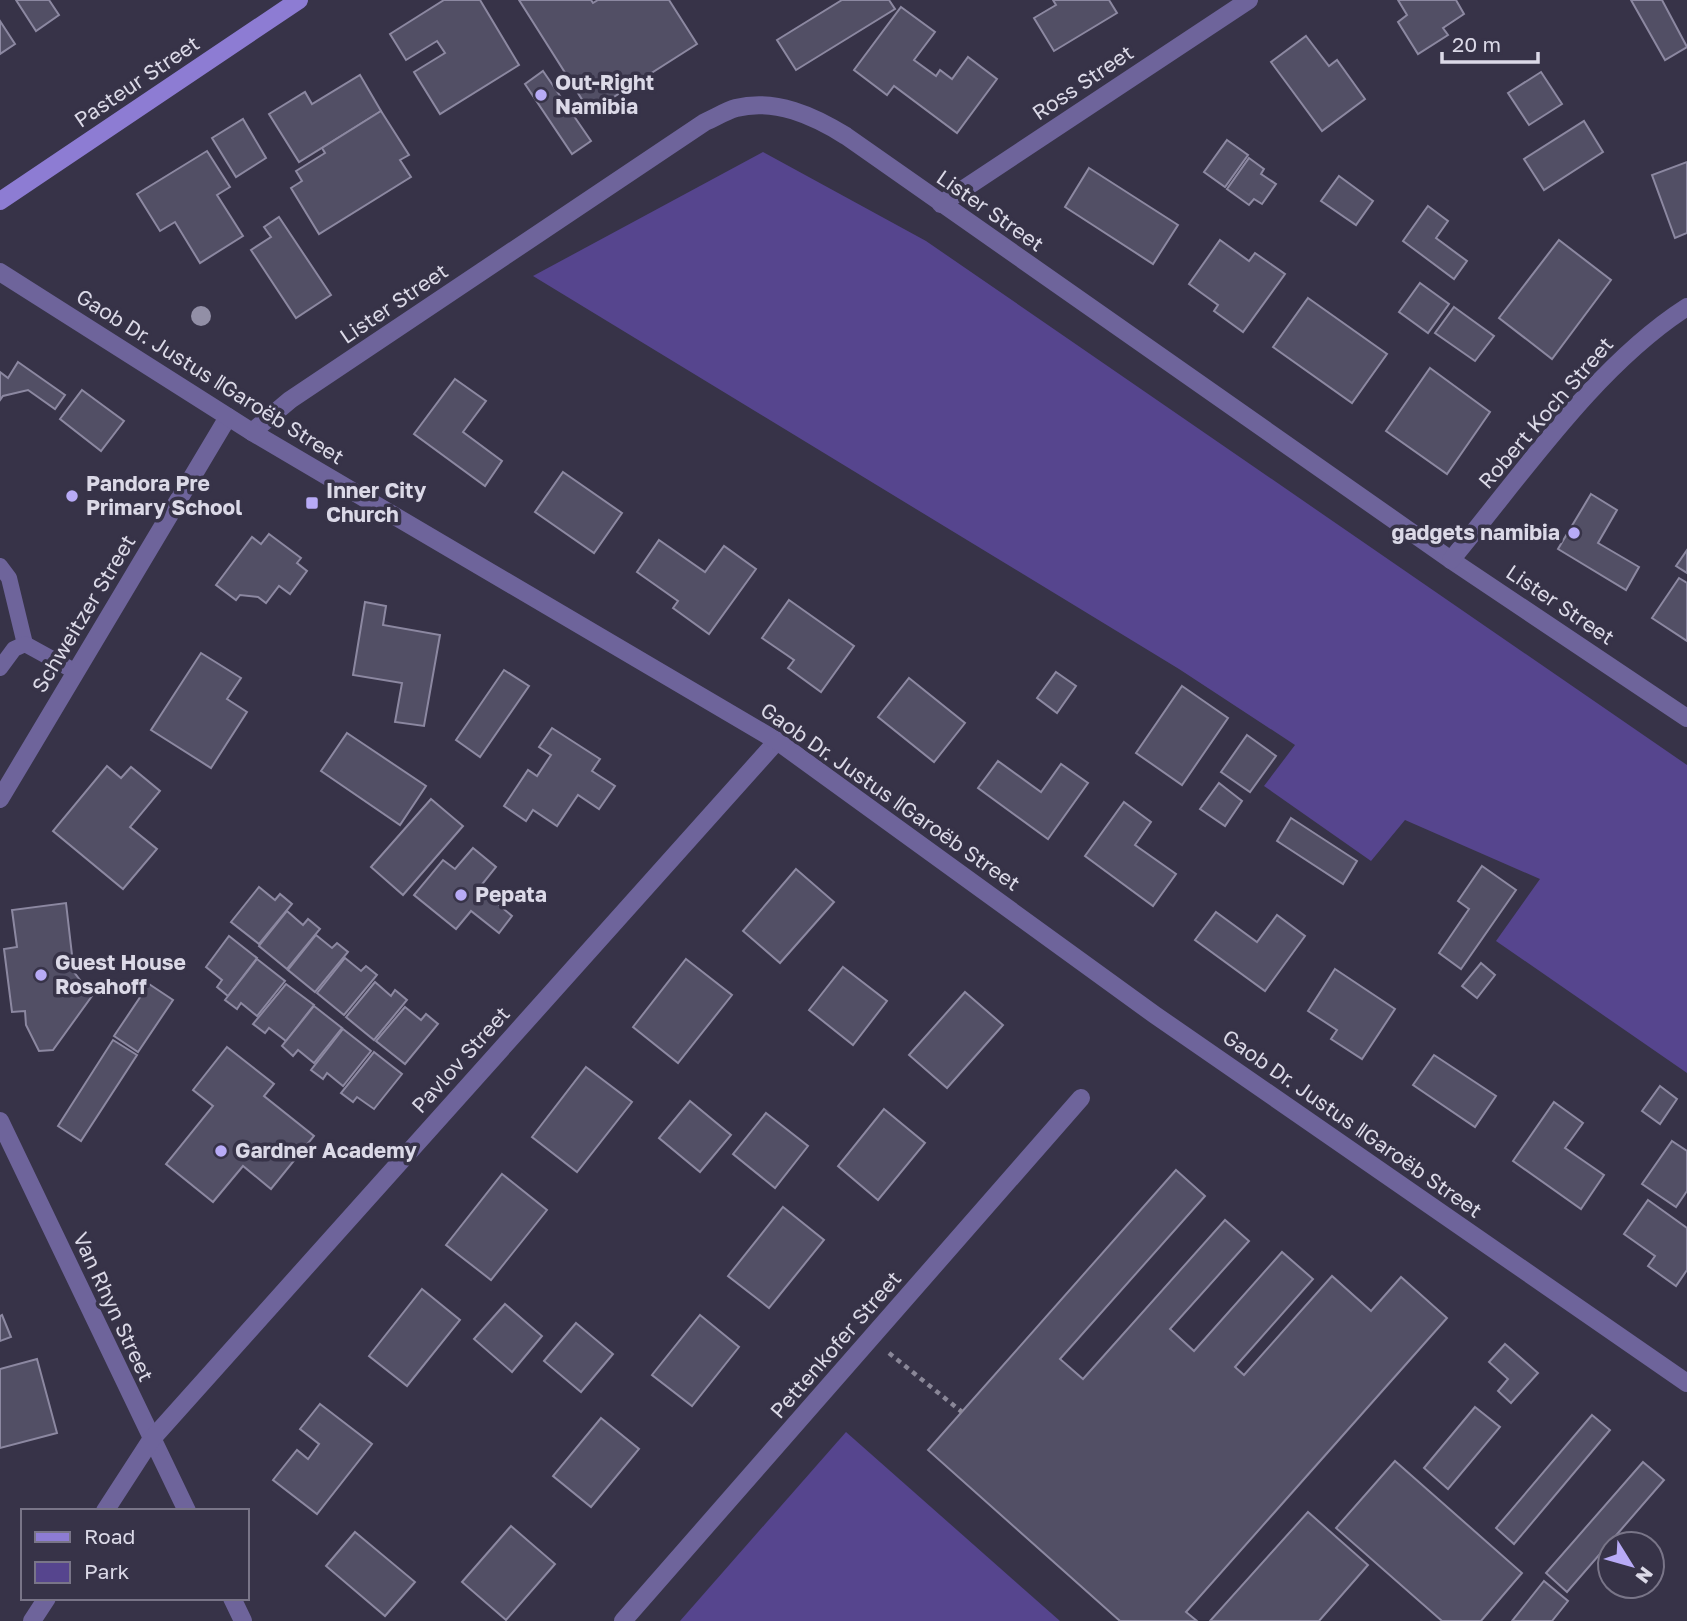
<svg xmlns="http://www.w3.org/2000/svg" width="1687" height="1621" font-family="'Golos Text',sans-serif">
  <rect width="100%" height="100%" fill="#373348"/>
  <g fill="#56458e">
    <path d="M763 152 926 241 1687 765V1073L1496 941 1540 879 1405 820 1371 861 1264 786 1295 745 1179 669 533 276Z"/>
    <path d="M846 1432 1060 1621H680Z"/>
  </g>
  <g fill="#524f65" stroke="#8c88a1" stroke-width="2">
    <path d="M16 0H49L59 15 36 31Z"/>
    <path d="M444 0H480L519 65 440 114 414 72 445 53 437 41 406 60 390 34Z"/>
    <path d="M519 0H591L593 3 598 0H669L697 44 590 112Z"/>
    <path d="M842 0H889L895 9 796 70 777 40Z"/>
    <path d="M1053 0H1109L1117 13 1054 51 1034 18 1056 5Z"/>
    <path d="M1398 0H1456L1464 14 1443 28 1448 35 1418 54 1398 22 1407 15Z"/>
    <path d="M1631 0H1662L1687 47 1665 60Z"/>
    <path d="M901 7 935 32 914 60 936 76 940 70 952 79 968 57 997 79 957 133 894 86 887 95 854 70Z"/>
    <path d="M0 21 15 44 0 54Z"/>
    <path d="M1306 36 1329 66 1337 60 1365 99 1322 131 1271 62Z"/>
    <path d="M543 71 591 141 572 154 525 84Z"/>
    <path d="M1541 72 1562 104 1529 125 1508 93Z"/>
    <path d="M360 75 381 111 299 162 269 114 305 92 312 104Z"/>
    <path d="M381 111 409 155 400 160 411 177 319 234 291 188 302 181 296 171 325 153 322 148Z"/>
    <path d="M243 119 266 158 236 177 212 138Z"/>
    <path d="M1584 121 1603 152 1544 190 1524 159Z"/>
    <path d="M1227 140 1248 155 1225 187 1204 172Z"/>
    <path d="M207 151 230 187 217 195 243 236 200 263 175 222 160 231 137 194Z"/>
    <path d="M1249 158 1264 169 1261 174 1276 184 1262 204 1254 199 1249 205 1227 189Z"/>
    <path d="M1687 162V233L1675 238 1652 175Z"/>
    <path d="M1089 168 1178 225 1153 264 1065 207Z"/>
    <path d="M1339 176 1373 201 1356 225 1321 201Z"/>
    <path d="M1428 206 1448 221 1436 238 1467 261 1454 279 1403 241Z"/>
    <path d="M279 217 331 295 296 318 251 250 271 237 264 227Z"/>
    <path d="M1220 240 1249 261 1255 253 1285 274 1243 332 1214 311 1218 305 1189 284Z"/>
    <path d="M1559 240 1611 280 1552 359 1499 318Z"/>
    <path d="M1420 283 1449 304 1428 333 1399 312Z"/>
    <path d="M1308 298 1387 354 1352 403 1273 347Z"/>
    <path d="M1454 307 1494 336 1475 361 1435 333Z"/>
    <path d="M18 362 65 395 55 409 28 390 3 396 0 400V372L8 378Z"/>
    <path d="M1430 368 1490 412 1447 474 1386 431Z"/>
    <path d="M455 379 486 401 463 432 502 461 485 486 414 434Z"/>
    <path d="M82 390 124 421 101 451 60 419Z"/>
    <path d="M563 472 622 513 594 553 535 512Z"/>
    <path d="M1591 494 1617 510 1598 543 1639 567 1626 590 1558 549Z"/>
    <path d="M269 534 301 558 297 563 307 571 290 594 279 586 266 603 258 597 240 595 236 600 216 585 252 537 261 544Z"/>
    <path d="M659 540 705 572 724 546 756 569 709 634 673 608 678 601 637 572Z"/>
    <path d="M1687 550V573L1676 566Z"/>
    <path d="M1679 578 1687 583V641L1652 618Z"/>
    <path d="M789 600 854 646 821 692 788 668 794 660 762 638Z"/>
    <path d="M365 602 386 606 383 625 440 635 424 726 395 722 402 683 353 675Z"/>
    <path d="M201 653 241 678 227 699 247 712 211 768 151 730Z"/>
    <path d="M504 670 529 686 480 757 456 740Z"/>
    <path d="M1056 672 1076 686 1057 713 1037 698Z"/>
    <path d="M909 678 965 723 934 762 878 717Z"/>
    <path d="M1182 686 1228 718 1182 785 1136 753Z"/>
    <path d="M552 728 600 759 592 771 615 786 599 809 578 795 557 826 533 810 526 821 504 806 528 770 537 776 551 755 539 747Z"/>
    <path d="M347 733 426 786 400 825 321 771Z"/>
    <path d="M1247 735 1276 756 1250 792 1221 772Z"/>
    <path d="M998 761 1041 792 1061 764 1088 783 1048 839 978 788Z"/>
    <path d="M107 766 121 778 131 767 160 791 130 827 157 849 123 889 53 831Z"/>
    <path d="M1219 783 1242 801 1225 826 1200 809Z"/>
    <path d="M431 799 463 826 403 895 371 867Z"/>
    <path d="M1124 802 1151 822 1135 845 1176 874 1153 906 1085 856Z"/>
    <path d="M1291 818 1357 861 1343 884 1277 841Z"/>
    <path d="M473 848 496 867 479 888 512 916 499 933 471 911 456 929 414 895 443 860 455 869Z"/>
    <path d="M1482 866 1516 890 1461 969 1439 953 1469 909 1458 901Z"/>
    <path d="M796 869 834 902 780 963 743 931Z"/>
    <path d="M259 887 275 900 280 894 292 904 259 944 231 922Z"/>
    <path d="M66 903 74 972 92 996 53 1050 39 1051 26 1025 25 1011 12 1012 4 949 17 947 12 910Z"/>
    <path d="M287 911 303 925 308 919 320 929 287 969 259 946Z"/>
    <path d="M1216 912 1257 942 1277 915 1305 936 1265 991 1195 940Z"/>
    <path d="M316 935 332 948 337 943 348 952 315 992 288 970Z"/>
    <path d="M229 936 257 958 228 996 217 987 222 980 206 967Z"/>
    <path d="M345 958 361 971 366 966 377 975 344 1015 317 993Z"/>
    <path d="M257 959 285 981 257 1016 241 1003 237 1009 225 1000Z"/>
    <path d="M686 959 732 995 678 1063 633 1027Z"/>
    <path d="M1481 963 1495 975 1477 998 1462 986Z"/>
    <path d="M843 967 887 1001 853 1045 809 1010Z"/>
    <path d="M1335 969 1395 1009 1362 1059 1331 1039 1337 1030 1308 1011Z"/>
    <path d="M375 982 391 996 395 990 407 1000 374 1040 346 1017Z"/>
    <path d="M149 984 173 1000 138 1052 114 1036Z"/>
    <path d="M286 984 314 1005 286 1041 269 1028 265 1033 253 1024Z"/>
    <path d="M965 992 1003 1025 947 1088 909 1055Z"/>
    <path d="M314 1006 342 1028 314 1063 298 1050 293 1056 282 1046Z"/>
    <path d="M405 1007 421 1020 426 1014 438 1024 405 1064 376 1041Z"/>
    <path d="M343 1029 371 1051 343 1086 327 1073 323 1079 311 1070Z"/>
    <path d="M113 1040 137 1055 81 1141 58 1126Z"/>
    <path d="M227 1047 274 1084 264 1096 314 1136 271 1189 243 1166 213 1202 166 1164 213 1106 193 1090Z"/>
    <path d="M374 1052 402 1074 374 1109 357 1097 353 1102 341 1093Z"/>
    <path d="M1434 1055 1496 1096 1475 1127 1413 1085Z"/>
    <path d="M586 1067 632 1102 577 1172 532 1137Z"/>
    <path d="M1660 1086 1677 1099 1660 1124 1642 1111Z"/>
    <path d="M690 1101 731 1135 700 1172 659 1138Z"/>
    <path d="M1554 1102 1583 1123 1565 1148 1604 1175 1581 1209 1513 1161Z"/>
    <path d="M884 1109 925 1143 878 1200 838 1166Z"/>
    <path d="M766 1113 808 1146 775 1188 733 1154Z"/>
    <path d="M1672 1141 1687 1151V1191L1676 1207 1642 1184Z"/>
    <path d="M1176 1170 1205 1196 1060 1359 1083 1379 1225 1220 1249 1241 1170 1329 1194 1351 1282 1252 1313 1279 1235 1367 1244 1375 1332 1276 1371 1311 1401 1277 1447 1318 1186 1612 1197 1621H1120L928 1450Z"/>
    <path d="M502 1174 547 1210 491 1280 446 1245Z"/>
    <path d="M1648 1200 1687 1228V1270L1676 1286 1648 1266 1655 1256 1624 1234Z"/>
    <path d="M783 1207 824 1240 769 1308 728 1276Z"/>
    <path d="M422 1289 460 1320 407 1386 369 1356Z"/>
    <path d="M505 1304 542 1336 512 1372 474 1339Z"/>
    <path d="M2 1315 11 1337 0 1341V1316Z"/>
    <path d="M700 1315 739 1347 692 1406 652 1375Z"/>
    <path d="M576 1323 613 1354 581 1392 544 1361Z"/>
    <path d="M1505 1344 1538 1373 1511 1403 1498 1391 1508 1379 1489 1362Z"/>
    <path d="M37 1359 57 1433 0 1448V1369Z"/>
    <path d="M320 1404 372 1444 317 1514 273 1480 297 1450 308 1459 319 1444 300 1429Z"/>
    <path d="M1475 1407 1500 1427 1448 1489 1424 1468Z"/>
    <path d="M1592 1415 1610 1430 1514 1544 1496 1528Z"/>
    <path d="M601 1418 639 1449 591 1507 553 1476Z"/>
    <path d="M1395 1461 1522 1573 1481 1621H1442L1336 1528Z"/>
    <path d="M1643 1462 1664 1480 1567 1592 1546 1573Z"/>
    <path d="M1308 1512 1368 1565 1319 1621H1210Z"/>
    <path d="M511 1526 555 1564 506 1620 462 1582Z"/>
    <path d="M355 1532 415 1582 385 1616 326 1566Z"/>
    <path d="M1544 1581 1568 1601 1552 1621H1512Z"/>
  </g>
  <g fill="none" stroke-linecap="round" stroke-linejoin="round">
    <path stroke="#8a8798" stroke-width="4.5" stroke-dasharray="5 5" stroke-linecap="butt" d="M889 1353 962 1412"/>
    <g stroke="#6e649b" stroke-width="16">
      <path d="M0 566 9 578 25 644"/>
      <path d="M0 668 14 649 25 644 76 672"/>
    </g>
    <g stroke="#6e649b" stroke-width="18">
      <path d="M941 204 1249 0"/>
      <path d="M252 432 290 400 705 122C715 118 725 111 736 108 775 98 814 116 846 136L1451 560 1687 718"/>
      <path d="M1451 560C1521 476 1595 366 1687 307"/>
      <path d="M0 799 228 417"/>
      <path d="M0 1121 187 1511"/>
      <path d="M105 1511 151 1440 777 741"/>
      <path d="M232 1598 243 1621"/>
      <path d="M32 1621 47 1598"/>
      <path d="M623 1621 1081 1098"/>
    </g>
    <path stroke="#6e649b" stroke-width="18" d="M0 272 252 432 777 741 1155 1015 1687 1383"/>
    <path stroke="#8d7cd3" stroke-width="18" d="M0 201 299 0"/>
  </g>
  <circle fill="#928fa6" cx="201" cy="316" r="10"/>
  <g fill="#b8abf7" stroke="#373348" stroke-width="2.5">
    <circle cx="541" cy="95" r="7"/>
    <circle cx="72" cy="496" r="7"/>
    <rect x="305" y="496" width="14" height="14" rx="3.5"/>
    <circle cx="1574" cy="533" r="7"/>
    <circle cx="461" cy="895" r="7"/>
    <circle cx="41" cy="975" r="7"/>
    <circle cx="221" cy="1151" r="7"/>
  </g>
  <g text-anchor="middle" stroke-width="7" stroke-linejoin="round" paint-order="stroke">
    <g font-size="21" fill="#dbd9e7" stroke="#373348">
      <text transform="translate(137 82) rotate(-34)" y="7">Pasteur Street</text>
      <text transform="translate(1083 83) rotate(-34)" y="7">Ross Street</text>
      <text transform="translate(990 211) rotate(35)" y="7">Lister Street</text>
      <text transform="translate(394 304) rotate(-34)" y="7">Lister Street</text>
      <text transform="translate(210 377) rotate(32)" y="7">Gaob Dr. Justus ǁGaroëb Street</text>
      <text transform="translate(1546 413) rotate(-49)" y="7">Robert Koch Street</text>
      <text transform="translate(1560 605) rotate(34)" y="7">Lister Street</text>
      <text transform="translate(84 614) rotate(-59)" y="7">Schweitzer Street</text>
      <text transform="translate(890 797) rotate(35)" y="7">Gaob Dr. Justus ǁGaroëb Street</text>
      <text transform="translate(461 1060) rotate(-48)" y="7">Pavlov Street</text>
      <text transform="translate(1352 1124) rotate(35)" y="7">Gaob Dr. Justus ǁGaroëb Street</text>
      <text transform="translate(113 1307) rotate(65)" y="7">Van Rhyn Street</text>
      <text transform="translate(836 1345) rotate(-49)" y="7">Pettenkofer Street</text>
    </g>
    <g font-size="21" font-weight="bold" fill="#dbd9e7" stroke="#373348" text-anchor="start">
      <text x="555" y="90">Out-Right<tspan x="555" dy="24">Namibia</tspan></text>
      <text x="86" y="491">Pandora Pre<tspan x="86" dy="24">Primary School</tspan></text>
      <text x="326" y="498">Inner City<tspan x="326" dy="24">Church</tspan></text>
      <text x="1560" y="540" text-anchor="end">gadgets namibia</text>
      <text x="475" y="902">Pepata</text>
      <text x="55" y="970">Guest House<tspan x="55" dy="24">Rosahoff</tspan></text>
      <text x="235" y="1158">Gardner Academy</text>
    </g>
  </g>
  <rect x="21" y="1509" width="228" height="91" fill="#373348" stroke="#797588" stroke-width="2"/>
  <rect x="35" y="1532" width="35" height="10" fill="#8d7cd3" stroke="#797588" stroke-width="2"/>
  <text x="84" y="1544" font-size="21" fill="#dbd9e7">Road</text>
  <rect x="35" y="1562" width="35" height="21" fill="#56458e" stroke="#797588" stroke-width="2"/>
  <text x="84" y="1579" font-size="21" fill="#dbd9e7">Park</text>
  <g transform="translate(1631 1565) rotate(127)"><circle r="33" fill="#373348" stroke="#797588" stroke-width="2"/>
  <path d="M0-5L12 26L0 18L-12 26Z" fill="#b8abf7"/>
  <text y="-10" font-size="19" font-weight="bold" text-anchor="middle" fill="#dbd9e7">N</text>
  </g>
  <path d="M1442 52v10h96v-10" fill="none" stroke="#dbd9e7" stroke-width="3.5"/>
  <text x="1452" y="52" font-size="21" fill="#dbd9e7" stroke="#373348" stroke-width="5" paint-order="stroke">20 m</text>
</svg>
